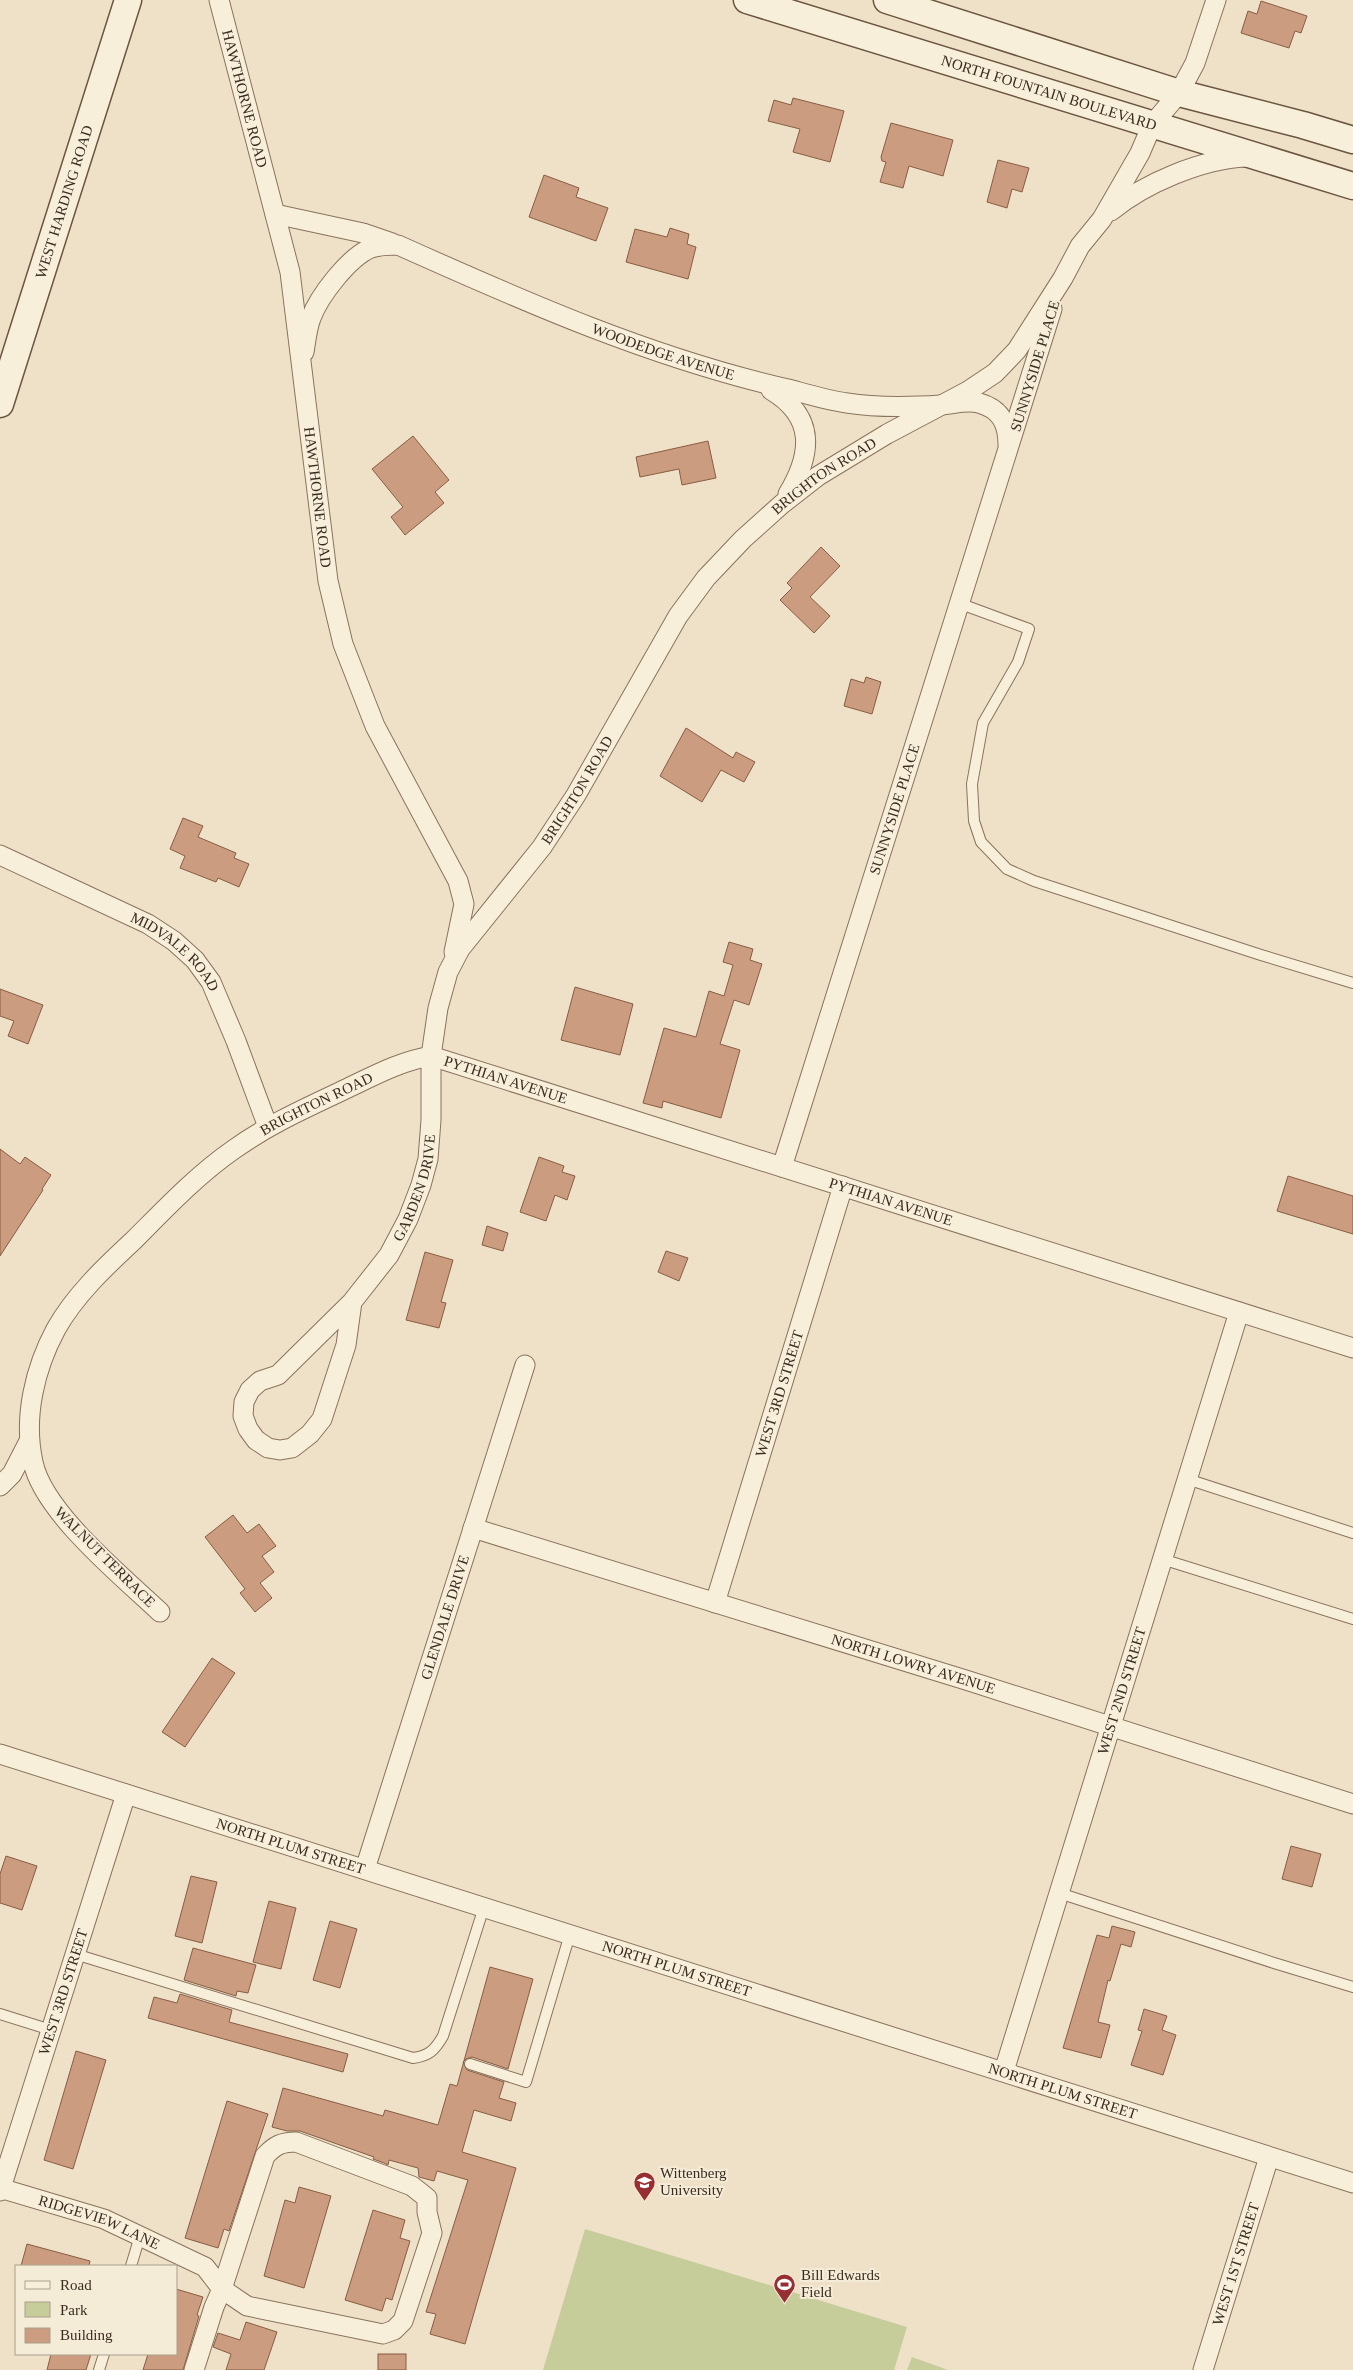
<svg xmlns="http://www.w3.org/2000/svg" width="1353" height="2370" font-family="Georgia,serif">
  <rect width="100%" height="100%" fill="#eee1c8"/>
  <g fill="#c7cc9b">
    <path d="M585 2229 907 2327 894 2370H543Z"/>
    <path d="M912 2357 948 2370H907Z"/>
  </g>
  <g fill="#cb9c7f" stroke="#885d43">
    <path d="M1261 1 1307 16 1301 33 1295 31 1289 48 1241 33 1248 11 1257 14Z"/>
    <path d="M793 98 844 111 830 162 793 152 800 129 768 121 774 100 791 105Z"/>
    <path d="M891 123 953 140 943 176 909 166 903 188 880 182 886 162 882 161 881 157Z"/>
    <path d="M998 160 1029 168 1022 192 1012 189 1007 208 987 202Z"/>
    <path d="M544 175 579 188 576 197 608 208 596 241 529 217Z"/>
    <path d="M670 228 689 234 687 244 696 247 688 279 626 262 635 229 667 237Z"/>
    <path d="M413 436 449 480 435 492 444 503 405 535 391 517 403 507 372 469Z"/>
    <path d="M708 441 716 478 682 485 679 469 640 477 636 457Z"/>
    <path d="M821 547 840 566 810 597 830 616 814 633 780 600 792 588 787 583Z"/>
    <path d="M866 677 881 682 872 714 844 706 851 679 864 683Z"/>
    <path d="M686 728 733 758 736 752 755 762 744 782 721 770 702 802 660 776Z"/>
    <path d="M183 818 203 826 198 837 236 853 234 858 249 864 239 887 218 878 216 882 180 868 185 856 170 849Z"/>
    <path d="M729 942 753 949 750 960 762 964 749 1005 734 1000 720 1044 740 1050 721 1118 663 1101 662 1108 643 1103 664 1028 696 1037 709 991 724 996 733 965 723 962Z"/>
    <path d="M575 987 633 1004 620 1055 561 1040Z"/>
    <path d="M0 989 43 1005 28 1044 8 1036 14 1021 0 1016Z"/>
    <path d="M0 1149 20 1164 25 1157 51 1175 42 1189 43 1190 0 1256Z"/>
    <path d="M539 1157 564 1166 562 1172 575 1176 567 1200 555 1195 546 1221 520 1212Z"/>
    <path d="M1288 1176 1353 1196V1234L1277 1211Z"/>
    <path d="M487 1226 508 1233 503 1251 482 1245Z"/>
    <path d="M666 1251 688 1258 679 1281 658 1272Z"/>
    <path d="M425 1252 453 1260 441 1302 446 1303 439 1328 406 1320Z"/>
    <path d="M233 1515 247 1533 259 1524 276 1546 262 1556 274 1572 260 1583 272 1598 255 1612 240 1593 245 1589 205 1537Z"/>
    <path d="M212 1658 235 1673 185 1747 162 1732Z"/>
    <path d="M1291 1846 1321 1854 1312 1887 1282 1879Z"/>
    <path d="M6 1856 37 1866 22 1910 0 1903V1874Z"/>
    <path d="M191 1876 217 1882 202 1943 175 1936Z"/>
    <path d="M269 1901 296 1908 281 1969 253 1962Z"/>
    <path d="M330 1921 357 1929 340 1988 313 1980Z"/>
    <path d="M1112 1926 1135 1932 1131 1947 1121 1944 1110 1981 1108 1980 1098 2022 1110 2025 1101 2058 1063 2048 1097 1935 1109 1938Z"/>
    <path d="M193 1948 256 1965 248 1993 237 1991 236 1996 184 1980Z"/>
    <path d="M490 1967 533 1979 508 2069 472 2057 466 2059 463 2062 467 2070 504 2082 499 2098 516 2103 511 2121 474 2110 462 2152 516 2168 465 2344 430 2334 436 2314 426 2312 468 2180 437 2171 434 2181 419 2177 418 2168 389 2160 388 2165 384 2163 373 2159 374 2157 300 2131H287L272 2127 283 2088 383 2116 385 2110 438 2125 450 2084 457 2086Z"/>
    <path d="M180 1994 232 2010 229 2022 348 2054 343 2072 148 2018 154 1997 177 2003Z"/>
    <path d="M1144 2009 1167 2016 1162 2030 1176 2035 1163 2075 1131 2065 1142 2031 1138 2030Z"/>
    <path d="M76 2051 106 2060 73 2169 44 2160Z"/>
    <path d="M227 2101 268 2114 229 2231 224 2229 218 2248 185 2238Z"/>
    <path d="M299 2187 331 2196 304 2288 264 2276 285 2200 295 2203Z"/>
    <path d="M373 2210 405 2220 400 2238 410 2241 392 2300 386 2298 382 2311 345 2300Z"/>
    <path d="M27 2244 90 2261 89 2266H21Z"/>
    <path d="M176 2289 203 2297 197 2315 199 2316 183 2370H143L148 2354H176Z"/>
    <path d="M246 2322 277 2332 264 2370H226L231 2354 213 2347 218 2333 240 2340Z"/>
    <path d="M51 2354H91L86 2370H47Z"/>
    <rect x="378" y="2354" width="28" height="16"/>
  </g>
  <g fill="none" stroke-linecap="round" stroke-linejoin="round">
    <defs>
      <g id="lane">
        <path d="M961 604 1029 629 1018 662 983 723 972 784 974 821 981 842 1007 869 1034 881 1261 955 1353 983"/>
        <path d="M1187 1479 1353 1533"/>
        <path d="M1162 1559 1353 1619"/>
        <path d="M1059 1893 1274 1963 1353 1987"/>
        <path d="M75 1954 413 2058C429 2056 435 2050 443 2036L484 1907"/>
        <path d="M0 2014 51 2030"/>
        <path d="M470 2064 526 2082 570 1934"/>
        <path d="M131 2266 140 2236"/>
        <path d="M99 2370 104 2354"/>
      </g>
      <g id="street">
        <path id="s1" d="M219 0 290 272 328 581 343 644 375 726 458 881 464 904 454 952"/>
        <path d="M1111 211C1145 183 1202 159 1246 157"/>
        <path d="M275 214 363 233 392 243"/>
        <path id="s2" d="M304 352C306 341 307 328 311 318 319 296 349 257 371 248 380 245 389 245 398 245 525 302 652 358 788 389 807 394 827 400 847 403 878 408 910 407 941 405 954 404 966 400 979 403 1001 409 1008 424 1008 445"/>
        <path d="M771 390C816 417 812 454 788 494"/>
        <path id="s3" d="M0 855 148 924 174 941 195 960 211 982 236 1041 268 1127"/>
        <path id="s4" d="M782 1167 1052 309"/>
        <path id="s5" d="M352 1302 346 1345 322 1419 310 1434 292 1448 280 1450 268 1448 256 1440 248 1429 243 1416 244 1402 250 1390 260 1381 278 1375 352 1302 389 1255 408 1219 421 1185 428 1159 431 1120V1056L438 1008 448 972 460 949 542 847 576 795 678 616 706 578 743 539 782 504 818 476 887 434 968 391 995 373 1017 350 1063 278 1080 246 1102 219 1140 153 1152 125 1179 93 1195 63 1216 0"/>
        <path d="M0 1486 12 1474 29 1441"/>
        <path id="s6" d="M473 1528 969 1681 1353 1804"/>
        <path id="s7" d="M715 1603 843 1186"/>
        <path id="s8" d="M160 1612C123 1577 43 1512 33 1462 23 1417 35 1368 56 1329 75 1295 106 1266 134 1240 165 1209 197 1175 233 1150 269 1124 308 1107 348 1088 375 1075 401 1061 431 1056L1353 1348"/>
        <path id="s9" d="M0 1754 1353 2183"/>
        <path id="s10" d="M365 1869 525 1365"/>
        <path id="s11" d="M1004 2071 1239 1312"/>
        <path id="s12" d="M0 2188 104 2219 205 2267 222 2289 247 2306 383 2334 394 2330 403 2321 432 2233 427 2212V2198L412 2186 296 2142C282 2142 275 2145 265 2156L222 2289 214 2307 194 2370"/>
        <path id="s13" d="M0 2191 126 1794"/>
        <path id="s14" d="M1203 2370 1269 2157"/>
      </g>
      <g id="secondary">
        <path id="s15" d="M747 0 1353 186"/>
        <path d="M887 0 1179 93 1303 125 1353 140"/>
        <path id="s16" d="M0 404 128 0"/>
      </g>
    </defs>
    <use href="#lane" stroke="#89735d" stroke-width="12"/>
    <use href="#street" stroke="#89735d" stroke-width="21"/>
    <use href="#secondary" stroke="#6b5540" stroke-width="29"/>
    <use href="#lane" stroke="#f8efdb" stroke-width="10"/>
    <use href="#street" stroke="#f8efdb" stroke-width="19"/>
    <use href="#secondary" stroke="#f8efdb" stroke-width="26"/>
  </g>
  <defs>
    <symbol id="university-pin" viewBox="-11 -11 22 30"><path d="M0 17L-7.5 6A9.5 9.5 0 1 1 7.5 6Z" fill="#972f32" stroke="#f5ecd7"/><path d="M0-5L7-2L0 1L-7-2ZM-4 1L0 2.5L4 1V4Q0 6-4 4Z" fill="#fff"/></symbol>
    <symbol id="stadium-pin" viewBox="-11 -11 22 30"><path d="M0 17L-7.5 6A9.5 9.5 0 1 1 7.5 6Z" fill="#972f32" stroke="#f5ecd7"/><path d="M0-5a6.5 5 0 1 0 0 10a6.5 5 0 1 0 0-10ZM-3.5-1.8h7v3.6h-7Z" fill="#fff"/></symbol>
  </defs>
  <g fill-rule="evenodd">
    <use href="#university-pin" x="632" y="2170" width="25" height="34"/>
    <use href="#stadium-pin" x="772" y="2272" width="25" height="34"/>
  </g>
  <g text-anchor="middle" stroke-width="4" stroke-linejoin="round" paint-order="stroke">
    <g font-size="15" fill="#3a2c20" stroke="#f5ecd7">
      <text dy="5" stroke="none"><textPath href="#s15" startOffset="316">NORTH FOUNTAIN BOULEVARD</textPath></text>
      <text dy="5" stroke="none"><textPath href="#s1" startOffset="102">HAWTHORNE ROAD</textPath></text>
      <text dy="5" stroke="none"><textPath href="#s16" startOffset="212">WEST HARDING ROAD</textPath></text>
      <text dy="5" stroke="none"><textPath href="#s2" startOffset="442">WOODEDGE AVENUE</textPath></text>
      <text transform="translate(1035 366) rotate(-73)" y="5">SUNNYSIDE PLACE</text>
      <text dy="5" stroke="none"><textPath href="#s5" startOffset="1375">BRIGHTON ROAD</textPath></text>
      <text dy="5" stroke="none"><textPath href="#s1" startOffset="508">HAWTHORNE ROAD</textPath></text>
      <text dy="5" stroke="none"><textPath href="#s5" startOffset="970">BRIGHTON ROAD</textPath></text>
      <text dy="5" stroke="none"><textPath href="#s4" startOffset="375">SUNNYSIDE PLACE</textPath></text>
      <text dy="5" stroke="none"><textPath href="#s3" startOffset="202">MIDVALE ROAD</textPath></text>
      <text dy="5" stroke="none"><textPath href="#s8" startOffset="888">PYTHIAN AVENUE</textPath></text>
      <text dy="5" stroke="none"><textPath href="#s8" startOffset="685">BRIGHTON ROAD</textPath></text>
      <text dy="5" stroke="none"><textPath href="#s5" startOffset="526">GARDEN DRIVE</textPath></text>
      <text dy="5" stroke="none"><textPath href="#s8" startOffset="1292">PYTHIAN AVENUE</textPath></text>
      <text dy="5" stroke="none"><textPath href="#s7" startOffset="219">WEST 3RD STREET</textPath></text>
      <text transform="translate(105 1557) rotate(45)" y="5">WALNUT TERRACE</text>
      <text dy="5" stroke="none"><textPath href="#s10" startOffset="264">GLENDALE DRIVE</textPath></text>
      <text dy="5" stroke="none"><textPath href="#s6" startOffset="461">NORTH LOWRY AVENUE</textPath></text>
      <text dy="5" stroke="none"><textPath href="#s11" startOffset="398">WEST 2ND STREET</textPath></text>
      <text dy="5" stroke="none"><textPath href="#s9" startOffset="305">NORTH PLUM STREET</textPath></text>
      <text dy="5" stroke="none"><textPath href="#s9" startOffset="710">NORTH PLUM STREET</textPath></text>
      <text dy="5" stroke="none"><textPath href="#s13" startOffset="209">WEST 3RD STREET</textPath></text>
      <text dy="5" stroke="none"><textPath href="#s9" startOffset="1115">NORTH PLUM STREET</textPath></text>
      <text dy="5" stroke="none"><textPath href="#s12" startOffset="105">RIDGEVIEW LANE</textPath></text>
      <text dy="5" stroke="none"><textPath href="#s14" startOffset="111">WEST 1ST STREET</textPath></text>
    </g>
    <g font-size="15" fill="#3a2c20" stroke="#f5ecd7" text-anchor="start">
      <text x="660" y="2178">Wittenberg<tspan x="660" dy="17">University</tspan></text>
      <text x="801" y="2280">Bill Edwards<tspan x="801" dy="17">Field</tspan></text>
    </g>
  </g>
  <rect x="15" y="2265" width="162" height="90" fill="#f5ecd7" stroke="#aa9f8e"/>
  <rect x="25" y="2281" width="25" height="8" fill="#f8efdb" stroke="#aa9f8e"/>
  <text x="60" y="2290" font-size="15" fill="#3a2c20">Road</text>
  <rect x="25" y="2302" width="25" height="15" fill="#c7cc9b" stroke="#aa9f8e"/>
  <text x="60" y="2315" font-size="15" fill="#3a2c20">Park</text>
  <rect x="25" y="2328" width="25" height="15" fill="#cb9c7f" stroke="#aa9f8e"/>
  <text x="60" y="2340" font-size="15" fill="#3a2c20">Building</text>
</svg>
